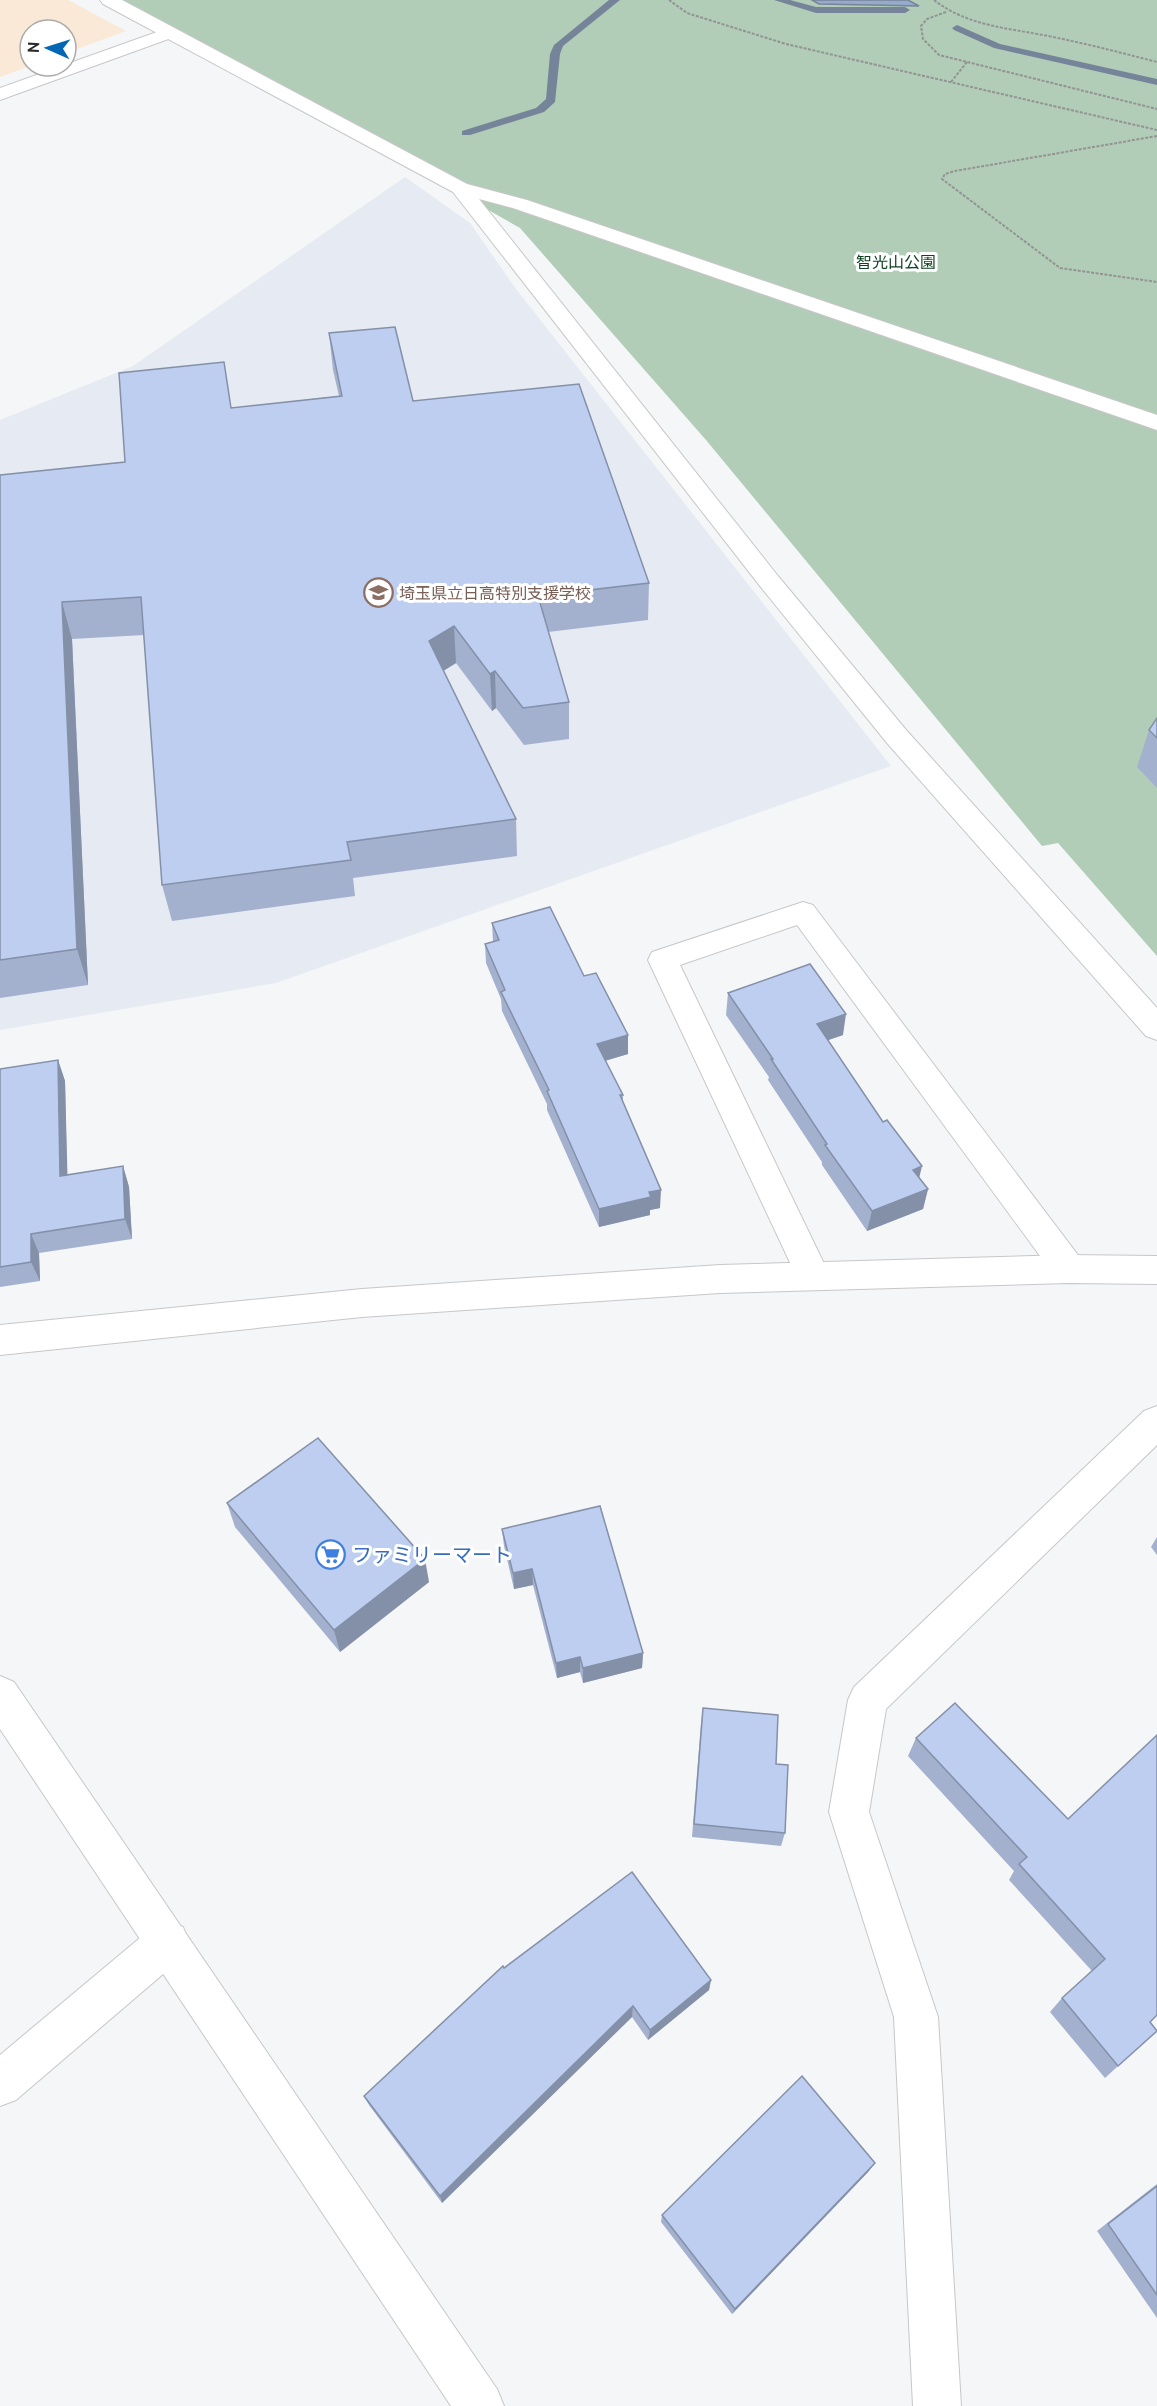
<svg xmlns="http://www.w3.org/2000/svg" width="1157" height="2406" font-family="Cabin,'Noto Sans JP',sans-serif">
  <rect width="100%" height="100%" fill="#f5f6f7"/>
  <path fill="#e6eaf2" d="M405 177 470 223 516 289 891 766 276 983 0 1030V420L133 366Z"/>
  <path fill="#fae9d7" d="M0 0H68L126 31 66 53V30H30V66L0 77Z"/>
  <path fill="#b1cdb7" d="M119 0H1157V956L1058 843 1042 846 706 440 520 228Z"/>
  <path fill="#96abca" stroke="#76849a" stroke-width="1.5" d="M812 0H908L919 6 819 4Z"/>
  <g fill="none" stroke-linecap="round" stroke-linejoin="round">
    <g fill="#76849a" fill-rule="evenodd">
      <path d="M609 0H620L563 46 560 54 555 102 544 112 470 135H462V131L536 108 546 99 550 54 554 45Z"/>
      <path d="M774 0H790L816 7H905L910 10 905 13H816Z"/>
      <path d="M957 25 1000 44 1157 79V85L994 48 954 30 952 28Z"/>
    </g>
    <defs>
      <g id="minor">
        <path d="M168 28 174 29 177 33 174 37 0 100V88Z"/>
        <path d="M803 902 813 905 1081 1259 1086 1269 1081 1279 1069 1283 1057 1279 797 925 680 965 830 1276 825 1286 813 1290 801 1286 648 960 652 952Z"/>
        <path d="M1157 1406V1445L886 1709 869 1812 938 2017 961 2406H913L894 2017 829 1812 848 1700 854 1687 1144 1411Z"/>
        <path d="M168 1921 183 1927 189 1942 183 1957 16 2100 0 2106V2055L153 1927Z"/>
      </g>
      <g id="tertiary">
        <path d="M100 0H122L467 184 527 200 1157 415V430L513 208 479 199 778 576 907 731 1157 1008V1040L1146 1036 887 743 760 586 453 192 103 4Z"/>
        <path d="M1069 1255 1157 1256V1284L1069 1283 720 1293 362 1317 0 1355V1325L362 1289 720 1265Z"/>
        <path d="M0 1676 14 1682 497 2389 504 2406H451L0 1729Z"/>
      </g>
    </defs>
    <use href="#minor" stroke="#c7c7c8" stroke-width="2"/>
    <use href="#tertiary" stroke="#c7c7c8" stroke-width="2"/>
    <g stroke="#939394" stroke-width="2" stroke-dasharray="3 1.5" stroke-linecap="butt">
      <path d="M669 0 687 13 786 44 1157 130"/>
      <path d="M934 0C969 27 1010 28 1053 37 1088 44 1122 53 1157 62"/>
      <path d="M946 12 927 19 921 26 923 39 939 55 1157 109"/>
      <path d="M951 82 967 62"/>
      <path d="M1157 136 955 171 945 174 942 179 1060 268 1157 282"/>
    </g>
    <use href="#minor" fill="#fff" fill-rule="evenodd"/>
    <use href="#tertiary" fill="#fff" fill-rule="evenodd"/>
  </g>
  <g fill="#a3b1ce">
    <path d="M329 333 413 401 649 583 648 620 548 632 569 702V739L524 745 496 708 492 711 456 663 443 671 516 819 517 856 353 878 355 896 172 921 162 885 144 635 72 639 88 985 0 998V475L125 462 232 408 339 396 333 370Z"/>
    <path d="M1157 718V788L1137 767 1149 730Z"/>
    <path d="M492 923 584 976 628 1054 605 1061 623 1095V1101L660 1208 650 1210V1215L599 1227 547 1110V1104L502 1011 501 999 486 963 485 944 493 942Z"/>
    <path d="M728 993 843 1035 828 1040 919 1177 928 1189 923 1209 867 1231 822 1165V1162L768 1080 769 1077 726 1015Z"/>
    <path d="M58 1060 65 1081 67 1175 123 1166 129 1187 132 1239 39 1253 40 1281 0 1287V1069Z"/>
    <path d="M227 1503 429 1582 340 1652 235 1527Z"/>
    <path d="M502 1529 643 1653 642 1668 583 1683 580 1672 557 1678 533 1585 514 1589 504 1546Z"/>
    <path d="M1157 1537V1555L1151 1547Z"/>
    <path d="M955 1703 1150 2022 1118 2066 1105 2078 1050 2012 1062 1998 1092 1971 1009 1880 1014 1871 908 1756 916 1738Z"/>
    <path d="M703 1708 776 1764 785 1833 781 1846 692 1837 701 1723Z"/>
    <path d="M504 1968 711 1980 709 1990 648 2040 632 2017 442 2203 369 2105 364 2096Z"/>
    <path d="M869 2171 732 2314 661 2222 662 2215Z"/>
    <path d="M1157 2184V2318L1097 2231Z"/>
  </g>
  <g fill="#8490a8">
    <path d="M62 602 72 639 88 985 77 949Z"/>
    <path d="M454 626 456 663 432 678 429 641Z"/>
    <path d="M495 671 496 708 492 711 490 674Z"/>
    <path d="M846 1014 843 1035 814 1045 817 1024Z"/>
    <path d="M628 1035V1054L597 1063V1044Z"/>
    <path d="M58 1060 65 1081 68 1196 60 1176Z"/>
    <path d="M123 1166 129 1187 132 1239 125 1219Z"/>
    <path d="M922 1166 917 1187 913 1170Z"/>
    <path d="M928 1189 923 1209 867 1231 872 1211Z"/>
    <path d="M661 1190 660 1208 650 1210V1215L599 1227V1209L649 1192Z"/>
    <path d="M31 1234 39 1253 40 1281 31 1262Z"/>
    <path d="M425 1559 429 1582 340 1652 334 1630Z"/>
    <path d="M532 1569 533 1585 514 1589 513 1573Z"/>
    <path d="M643 1653 642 1668 583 1683V1668Z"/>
    <path d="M580 1657V1672L557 1678 556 1663Z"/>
    <path d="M711 1980 709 1990 648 2040 650 2030Z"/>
    <path d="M633 2006 632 2017 442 2203 440 2196Z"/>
    <path d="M875 2163 869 2171 732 2314 735 2309Z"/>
  </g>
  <g fill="#bdcef0" stroke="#8490a8" stroke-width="1.5">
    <path d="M395 327 413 401 579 384 649 583 538 596 569 702 523 708 495 671 490 674 454 626 429 641 516 819 347 842 351 860 162 885 141 597 62 602 77 949 0 960V475L125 462 119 373 224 362 231 408 342 396 329 333Z"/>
    <path d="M1157 718V738L1149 730Z"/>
    <path d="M550 907 584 976 596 973 628 1035 597 1044 623 1095H620L661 1190 649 1192 651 1197 599 1209 547 1091 549 1090 501 992 505 990 485 944 499 940 492 923Z"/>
    <path d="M810 964 846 1014 817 1024 883 1122 887 1120 922 1166 913 1170 928 1189 872 1211 825 1145 827 1144 771 1059H773L728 993Z"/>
    <path d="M58 1060 60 1176 123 1166 125 1219 31 1234V1262L0 1267V1069Z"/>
    <path d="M318 1438 425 1559 334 1630 227 1503Z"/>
    <path d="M600 1506 643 1653 583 1668 580 1657 556 1663 532 1569 513 1573 502 1529Z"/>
    <path d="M955 1703 1068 1819 1157 1735V2015L1150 2022 1157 2031 1118 2066 1062 1998 1105 1959 1019 1864 1027 1857 916 1738Z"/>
    <path d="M703 1708 778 1715 776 1764 788 1765 785 1833 694 1824Z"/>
    <path d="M632 1872 711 1980 650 2030 633 2006 440 2196 364 2096 503 1966 504 1968Z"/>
    <path d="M802 2076 875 2163 735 2309 662 2215Z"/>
    <path d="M1157 2186V2295L1108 2224Z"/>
  </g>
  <defs>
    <symbol id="school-ring" viewBox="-11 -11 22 22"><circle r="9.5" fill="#fff" stroke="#8d6e63" stroke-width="1.5"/><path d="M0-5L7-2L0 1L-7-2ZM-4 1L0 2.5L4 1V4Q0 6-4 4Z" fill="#8d6e63"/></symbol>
    <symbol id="supermarket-ring" viewBox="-11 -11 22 22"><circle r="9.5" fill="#fff" stroke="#3f7fe0" stroke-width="1.5"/><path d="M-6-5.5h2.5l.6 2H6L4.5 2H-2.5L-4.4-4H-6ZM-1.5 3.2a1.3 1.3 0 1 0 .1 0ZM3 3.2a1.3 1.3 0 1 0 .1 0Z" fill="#3f7fe0"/></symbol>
  </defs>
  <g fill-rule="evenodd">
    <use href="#school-ring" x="362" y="576" width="33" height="33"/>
    <use href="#supermarket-ring" x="314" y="1538" width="33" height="33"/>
  </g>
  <g text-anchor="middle" stroke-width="6" stroke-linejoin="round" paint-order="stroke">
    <g font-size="16" fill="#0e4423" stroke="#fff">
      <text x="896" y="268">智光山公園</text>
    </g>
    <g font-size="16" fill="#785e54" stroke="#fff" text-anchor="start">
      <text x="399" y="599">埼玉県立日高特別支援学校</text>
    </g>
    <g font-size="20" fill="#366cbe" stroke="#fff" text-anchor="start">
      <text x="352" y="1562">ファミリーマート</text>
    </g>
  </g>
  <g transform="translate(48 48) rotate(273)"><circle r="28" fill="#ffffff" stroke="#aaaaaa" stroke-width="1.5"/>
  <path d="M0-4.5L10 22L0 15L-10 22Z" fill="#0467b4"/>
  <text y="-9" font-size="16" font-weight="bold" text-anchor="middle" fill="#2a2a2a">N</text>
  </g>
</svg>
